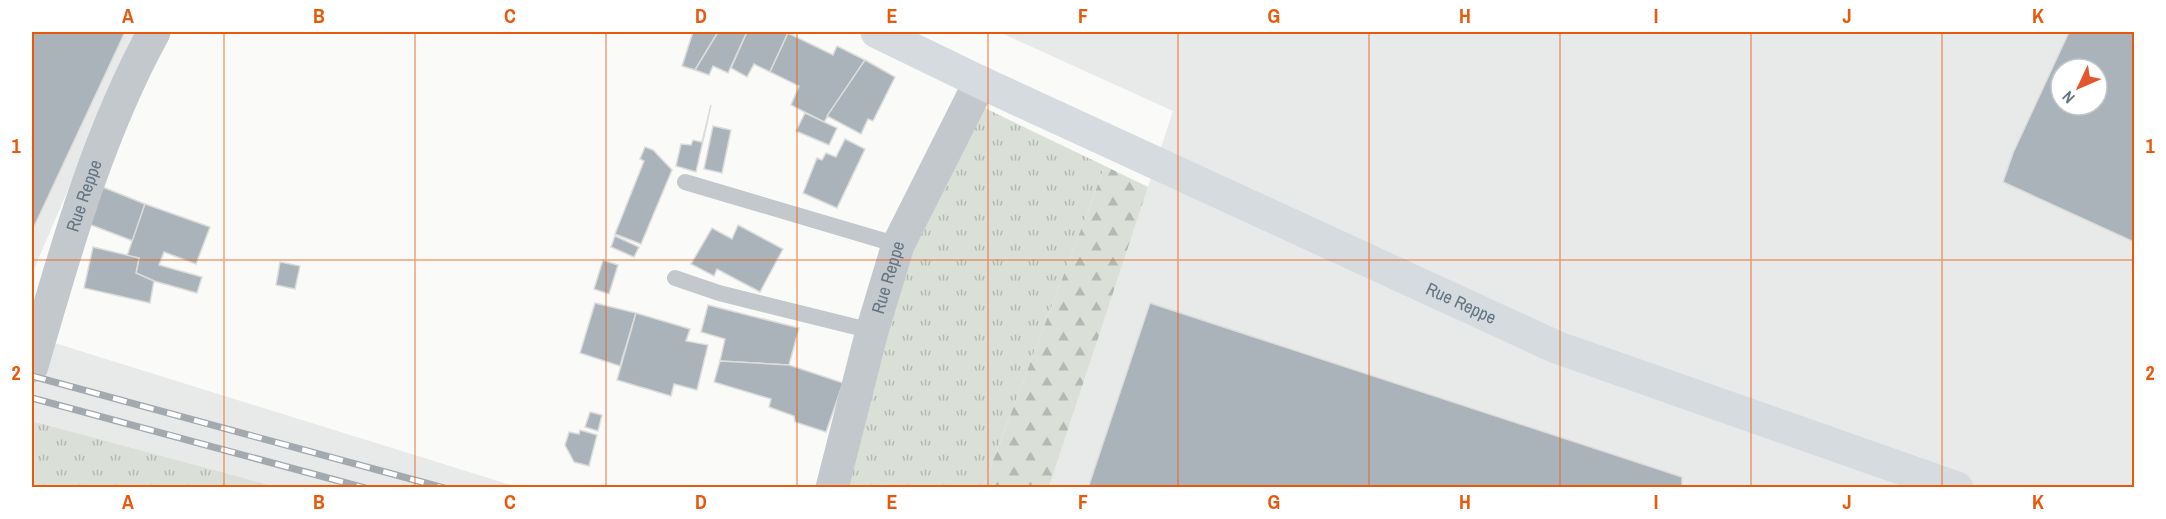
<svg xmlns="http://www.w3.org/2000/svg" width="2166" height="519" font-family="'Archivo Narrow',sans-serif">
  <defs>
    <pattern id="grass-tufts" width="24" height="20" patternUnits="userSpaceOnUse" patternTransform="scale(1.5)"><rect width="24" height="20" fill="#dadfd7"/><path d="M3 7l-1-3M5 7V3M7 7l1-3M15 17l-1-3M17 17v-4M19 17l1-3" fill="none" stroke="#b4b9b4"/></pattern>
    <pattern id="forest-firs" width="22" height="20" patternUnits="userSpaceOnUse" patternTransform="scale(1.5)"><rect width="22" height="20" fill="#dadfd7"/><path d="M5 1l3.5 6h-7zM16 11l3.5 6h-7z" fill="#b4b9b4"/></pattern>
  </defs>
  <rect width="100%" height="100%" fill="#fafaf8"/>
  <g fill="#e8e9e9" fill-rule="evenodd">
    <path d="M32 32H138L119 70 32 274Z"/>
    <path d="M999 32H2134V487H1049L1173 111ZM2061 69H2097V105H2061Z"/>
    <path d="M32 336 517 487H277L32 421Z"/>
  </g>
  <g fill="url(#grass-tufts)">
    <path d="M970 101 1105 166 983 487 832 488 872 331Z"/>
    <path d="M32 421 277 487H32Z"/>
  </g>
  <path fill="url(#forest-firs)" d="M1105 166 1148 187 1049 487H983Z"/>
  <g fill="#aab3b9" stroke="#dcdcda" stroke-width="1.5" fill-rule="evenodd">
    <path d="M32 32H125L32 231Z"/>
    <path d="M693 32H718L695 70 682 66Z"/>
    <path d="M718 32H747L728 73 713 66 709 75 695 70Z"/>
    <path d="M747 32 788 33 770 72 754 64 747 77 731 68Z"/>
    <path d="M2069 32H2134V242L2003 182 2013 153ZM2061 69H2097V105H2061Z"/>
    <path d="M788 33 833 55 837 46 865 60 824 122 791 105 799 86 770 72Z"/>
    <path d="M865 60 895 77 873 121 868 119 861 134 827 116Z"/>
    <path d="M711 105 696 172 676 166 681 144 691 145 693 140 702 142Z"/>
    <path d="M805 113 837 128 829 145 796 131Z"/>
    <path d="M713 126 731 130 722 173 704 169Z"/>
    <path d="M845 139 865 149 837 208 803 193 817 158 822 160 826 153 836 157Z"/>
    <path d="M645 147 653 150 672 170 641 244 615 234 644 161 640 159Z"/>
    <path d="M100 186 145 204 133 241 86 223Z"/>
    <path d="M145 204 210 227 196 264 164 252 159 265 202 277 197 293 154 281 136 273 139 258 127 256Z"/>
    <path d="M738 225 783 249 760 292 717 269 714 276 691 264 712 228 732 239Z"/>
    <path d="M615 236 639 247 634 257 611 247Z"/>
    <path d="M93 247 139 258 136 273 154 281 150 303 84 288Z"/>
    <path d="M603 260 618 265 609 294 594 289Z"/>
    <path d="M280 262 300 266 295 289 276 285Z"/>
    <path d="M595 303 636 313 620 366 580 353Z"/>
    <path d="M1150 303 1682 477V488H1088Z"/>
    <path d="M708 305 799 328 789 365 720 361 725 339 701 332Z"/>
    <path d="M636 313 690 329 686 341 708 345 697 390 674 384 671 396 617 380Z"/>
    <path d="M720 361 789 365 843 383 826 432 795 422 794 416 769 407 771 399 714 382Z"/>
    <path d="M590 412 602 415 598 431 585 427Z"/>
    <path d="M580 430 597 435 589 466 574 462 565 445 569 432 579 434Z"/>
  </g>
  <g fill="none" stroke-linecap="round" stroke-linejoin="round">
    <g stroke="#c3c8cc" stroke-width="16">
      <path d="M685 182 898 245"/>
      <path d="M675 278 719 293 872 331"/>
    </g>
    <g stroke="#c3c8cc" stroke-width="33">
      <path id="s1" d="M32 366C65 252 97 136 154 32"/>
      <path id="s2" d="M832 488 872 331 898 245 980 82"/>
    </g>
    <path stroke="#d6dbdf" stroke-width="33" id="s3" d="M877 32 980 82 1556 347 1957 488"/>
    <defs>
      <g id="rail">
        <path d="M32 376 444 488"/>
        <path d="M32 398 365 488"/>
      </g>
    </defs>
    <use href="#rail" stroke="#a2aab0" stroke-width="7"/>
    <use href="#rail" stroke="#fff" stroke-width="4.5" stroke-dasharray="14" stroke-linecap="butt"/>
  </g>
  <path fill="none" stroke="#e8590c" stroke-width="1.5" stroke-opacity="0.55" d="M224 32V488M415 32V488M606 32V488M797 32V488M988 32V488M1178 32V488M1369 32V488M1560 32V488M1751 32V488M1942 32V488M32 260H2134"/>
  <g text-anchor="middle" stroke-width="6" stroke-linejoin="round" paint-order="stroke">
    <g font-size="18" fill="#657683" stroke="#fff">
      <text dy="6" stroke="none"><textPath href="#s1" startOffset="178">Rue Reppe</textPath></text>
      <text dy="6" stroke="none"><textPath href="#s2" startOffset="218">Rue Reppe</textPath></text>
      <text dy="6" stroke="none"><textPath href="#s3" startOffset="644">Rue Reppe</textPath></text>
    </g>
  </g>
  <rect width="2166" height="519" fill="none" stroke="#ffffff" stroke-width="66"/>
  <g transform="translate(2079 87) rotate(226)"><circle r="28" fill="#ffffff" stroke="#c1c8cd" stroke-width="1.5"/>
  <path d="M0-4.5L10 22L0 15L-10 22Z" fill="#e4572e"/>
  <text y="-9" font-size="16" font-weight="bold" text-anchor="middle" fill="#657683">N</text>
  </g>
  <rect x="33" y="33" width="2100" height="453" fill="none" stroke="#e8590c" stroke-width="2"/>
  <g font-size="20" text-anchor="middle" font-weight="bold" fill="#e8590c">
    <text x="128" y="23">A</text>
    <text x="319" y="23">B</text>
    <text x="510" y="23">C</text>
    <text x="701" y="23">D</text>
    <text x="892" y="23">E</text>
    <text x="1083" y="23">F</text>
    <text x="1274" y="23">G</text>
    <text x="1465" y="23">H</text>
    <text x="1656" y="23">I</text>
    <text x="1847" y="23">J</text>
    <text x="2038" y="23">K</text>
    <text x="16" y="153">1</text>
    <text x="2150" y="153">1</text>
    <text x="16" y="380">2</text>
    <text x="2150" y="380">2</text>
    <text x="128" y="509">A</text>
    <text x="319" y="509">B</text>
    <text x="510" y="509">C</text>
    <text x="701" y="509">D</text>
    <text x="892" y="509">E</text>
    <text x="1083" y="509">F</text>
    <text x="1274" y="509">G</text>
    <text x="1465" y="509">H</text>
    <text x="1656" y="509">I</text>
    <text x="1847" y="509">J</text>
    <text x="2038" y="509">K</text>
  </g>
</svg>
